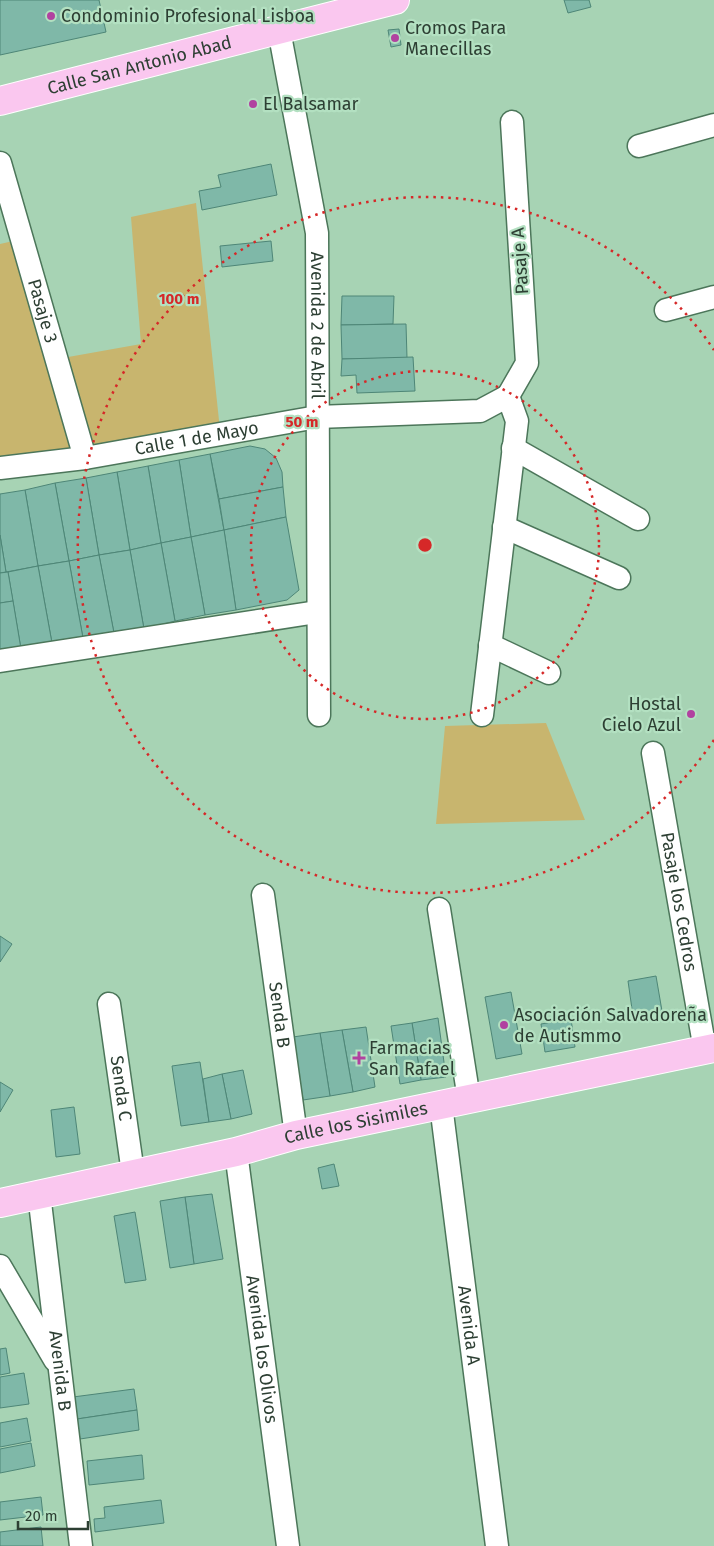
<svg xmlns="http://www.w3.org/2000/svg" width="714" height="1546" font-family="'Fira Sans',sans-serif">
  <rect width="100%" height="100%" fill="#a7d3b4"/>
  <g fill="#c8b56e">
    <path d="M196 203 220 430 0 466V244L22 239 57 359 141 344 131 217Z"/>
    <path d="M546 723 585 820 436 824 445 726Z"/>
  </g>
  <g fill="#7fb8a8" stroke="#4e8677">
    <path d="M0 0H99L106 32 0 55Z"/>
    <path d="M564 0H589L591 7 568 13Z"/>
    <path d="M399 29 401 45 391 47 388 30Z"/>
    <path d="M271 164 277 195 202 210 199 191 221 187 218 175Z"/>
    <path d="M271 241 273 261 222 267 220 246Z"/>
    <path d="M342 296H394L393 324 341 325Z"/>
    <path d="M406 324 407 358 342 359 341 325Z"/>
    <path d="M413 357 415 391 357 393 356 375 341 376 342 359Z"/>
    <path d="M250 446 265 449 276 458 282 472 283 487 219 499 210 454Z"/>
    <path d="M210 454 224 530 191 537 179 460Z"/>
    <path d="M179 460 191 537 161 543 148 466Z"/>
    <path d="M148 466 161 543 130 550 117 472Z"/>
    <path d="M117 472 130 550 99 555 86 478Z"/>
    <path d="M86 478 99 555 69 561 55 483Z"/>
    <path d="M55 483 69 561 38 566 25 490Z"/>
    <path d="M283 487 286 517 224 530 219 499Z"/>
    <path d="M25 490 38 566 6 572 0 535V494Z"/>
    <path d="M286 517 299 590 287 600 236 610 224 530Z"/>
    <path d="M224 530 236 610 205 615 191 537Z"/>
    <path d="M0 535 6 572 0 573Z"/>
    <path d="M191 537 205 615 175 621 161 543Z"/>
    <path d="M161 543 175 621 144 629 130 550Z"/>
    <path d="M130 550 144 629 114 633 99 555Z"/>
    <path d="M99 555 114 633 83 638 69 561Z"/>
    <path d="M69 561 83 638 52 643 38 566Z"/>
    <path d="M38 566 52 643 21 649 8 572Z"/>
    <path d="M8 572 13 601 0 603V573Z"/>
    <path d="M13 601 21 649 0 651V603Z"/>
    <path d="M0 936 12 944 0 962Z"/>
    <path d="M656 976 662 1011 633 1016 628 981Z"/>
    <path d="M511 992 522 1054 496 1059 485 997Z"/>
    <path d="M438 1018 446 1077 421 1080 412 1023Z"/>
    <path d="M571 1019 575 1047 545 1052 541 1024Z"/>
    <path d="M412 1023 421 1080 400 1084 391 1026Z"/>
    <path d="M366 1027 375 1087 353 1092 342 1030Z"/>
    <path d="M342 1030 353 1092 330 1096 320 1033Z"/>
    <path d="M320 1033 330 1096 303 1100 293 1037Z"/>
    <path d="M200 1062 209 1122 181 1126 172 1066Z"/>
    <path d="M243 1070 252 1114 231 1119 222 1074Z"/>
    <path d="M222 1074 231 1119 209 1122 203 1079Z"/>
    <path d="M0 1082 13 1090 0 1112Z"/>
    <path d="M74 1107 80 1154 56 1157 51 1110Z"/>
    <path d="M334 1164 339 1186 322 1189 318 1168Z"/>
    <path d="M212 1194 223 1259 194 1264 185 1197Z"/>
    <path d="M185 1197 194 1264 170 1268 160 1201Z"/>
    <path d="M135 1212 146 1280 125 1283 114 1216Z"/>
    <path d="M6 1348 10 1373 0 1375V1349Z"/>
    <path d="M24 1373 29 1404 0 1408V1377Z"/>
    <path d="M134 1389 137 1410 77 1419 73 1397Z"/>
    <path d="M137 1410 139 1430 80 1439 77 1419Z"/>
    <path d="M27 1418 31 1441 0 1447V1423Z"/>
    <path d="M31 1443 35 1466 0 1473V1449Z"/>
    <path d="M142 1455 144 1479 89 1485 87 1461Z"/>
    <path d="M41 1497 43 1515 0 1520V1502Z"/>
    <path d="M161 1500 164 1523 95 1532 94 1519 105 1518 104 1507Z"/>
    <path d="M41 1527 43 1546H0V1532Z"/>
  </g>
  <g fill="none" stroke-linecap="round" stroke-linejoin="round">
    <defs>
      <g id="minor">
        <path id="s1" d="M279 30 317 233 319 715"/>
        <path d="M639 146 714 125"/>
        <path id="s2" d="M0 163 85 458"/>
        <path d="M666 310 714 297"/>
        <path d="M508 396 527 363 512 122"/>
        <path d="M513 448 638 519"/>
        <path id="s3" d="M0 468 85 458 317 417 480 411 508 396"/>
        <path d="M504 527 619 578"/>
        <path d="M490 645 549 673"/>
        <path d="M0 661 317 612"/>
        <path d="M482 715 517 421 508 396"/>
        <path id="s4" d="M653 753 705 1050"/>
        <path id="s5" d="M263 895 296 1135"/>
        <path d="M439 909 469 1099"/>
        <path id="s6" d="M109 1004 133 1173"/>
        <path id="s7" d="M441 1105 497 1546"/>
        <path id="s8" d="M236 1152 288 1546"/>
        <path id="s9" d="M39 1194 81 1546"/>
        <path d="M0 1266 55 1360"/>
      </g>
      <g id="major">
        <path id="s10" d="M0 101 395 0"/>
        <path id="s11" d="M0 1203 236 1152 296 1135 714 1048"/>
      </g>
    </defs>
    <use href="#minor" stroke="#4c765a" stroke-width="25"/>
    <use href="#major" stroke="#fff" stroke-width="30"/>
    <use href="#minor" stroke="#fff" stroke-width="22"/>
    <use href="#major" stroke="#fac7ef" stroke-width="28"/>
  </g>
  <g fill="none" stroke="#d62828" stroke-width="2.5" stroke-dasharray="2.5 5">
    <circle cx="425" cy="545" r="174"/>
    <path d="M714 740A348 348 0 1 1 714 350"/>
  </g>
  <g fill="#b142a0" stroke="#b3e0c1" stroke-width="2">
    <circle cx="51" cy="16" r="5"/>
    <circle cx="395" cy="38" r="5"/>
    <circle cx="253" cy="104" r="5"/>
    <circle cx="691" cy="714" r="5"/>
    <circle cx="504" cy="1025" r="5"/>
    <path d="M356.5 1050.5h5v5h5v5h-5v5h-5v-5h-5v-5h5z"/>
  </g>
  <g text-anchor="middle" stroke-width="4.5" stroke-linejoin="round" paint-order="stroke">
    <g font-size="18" fill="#2d3f33" stroke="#b3e0c1" text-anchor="start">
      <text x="61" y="22">Condominio Profesional Lisboa</text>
      <text x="405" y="34">Cromos Para<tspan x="405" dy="21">Manecillas</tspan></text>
      <text x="263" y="110">El Balsamar</text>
      <text x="681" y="710" text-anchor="end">Hostal<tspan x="681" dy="21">Cielo Azul</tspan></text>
      <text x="514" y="1021">Asociación Salvadoreña<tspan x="514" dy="21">de Autismmo</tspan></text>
      <text x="369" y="1054">Farmacias<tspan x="369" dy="21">San Rafael</tspan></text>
    </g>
    <g font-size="18" fill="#2d3f33" stroke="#b3e0c1">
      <text dy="6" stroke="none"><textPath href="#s10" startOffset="144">Calle San Antonio Abad</textPath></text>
      <text transform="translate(520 261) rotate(-94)" y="6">Pasaje A</text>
      <text dy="6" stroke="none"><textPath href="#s2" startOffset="154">Pasaje 3</textPath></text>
      <text dy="6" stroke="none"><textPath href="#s1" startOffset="299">Avenida 2 de Abril</textPath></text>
      <text dy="6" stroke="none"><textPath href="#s3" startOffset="199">Calle 1 de Mayo</textPath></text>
      <text dy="6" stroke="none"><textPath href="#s4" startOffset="151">Pasaje los Cedros</textPath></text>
      <text dy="6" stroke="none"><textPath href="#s5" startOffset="121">Senda B</textPath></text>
      <text dy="6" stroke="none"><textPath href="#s6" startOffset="85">Senda C</textPath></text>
      <text dy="6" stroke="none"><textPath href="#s11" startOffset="365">Calle los Sisimiles</textPath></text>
      <text dy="6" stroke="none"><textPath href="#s7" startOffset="222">Avenida A</textPath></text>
      <text dy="6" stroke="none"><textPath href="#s8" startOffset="199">Avenida los Olivos</textPath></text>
      <text dy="6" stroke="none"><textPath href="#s9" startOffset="178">Avenida B</textPath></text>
    </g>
  </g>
  <circle cx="425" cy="545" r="8" fill="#d62828" stroke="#b3e0c1" stroke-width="2.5"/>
  <g font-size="15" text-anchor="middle" font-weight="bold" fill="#d62828" stroke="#b3e0c1" stroke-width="4.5" stroke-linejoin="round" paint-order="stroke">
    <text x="179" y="304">100 m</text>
    <text x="302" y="427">50 m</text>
  </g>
  <path d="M18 1521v8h70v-8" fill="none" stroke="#2d3f33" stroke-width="2.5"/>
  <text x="25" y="1521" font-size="15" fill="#2d3f33" stroke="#b3e0c1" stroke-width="4" paint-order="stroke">20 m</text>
</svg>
